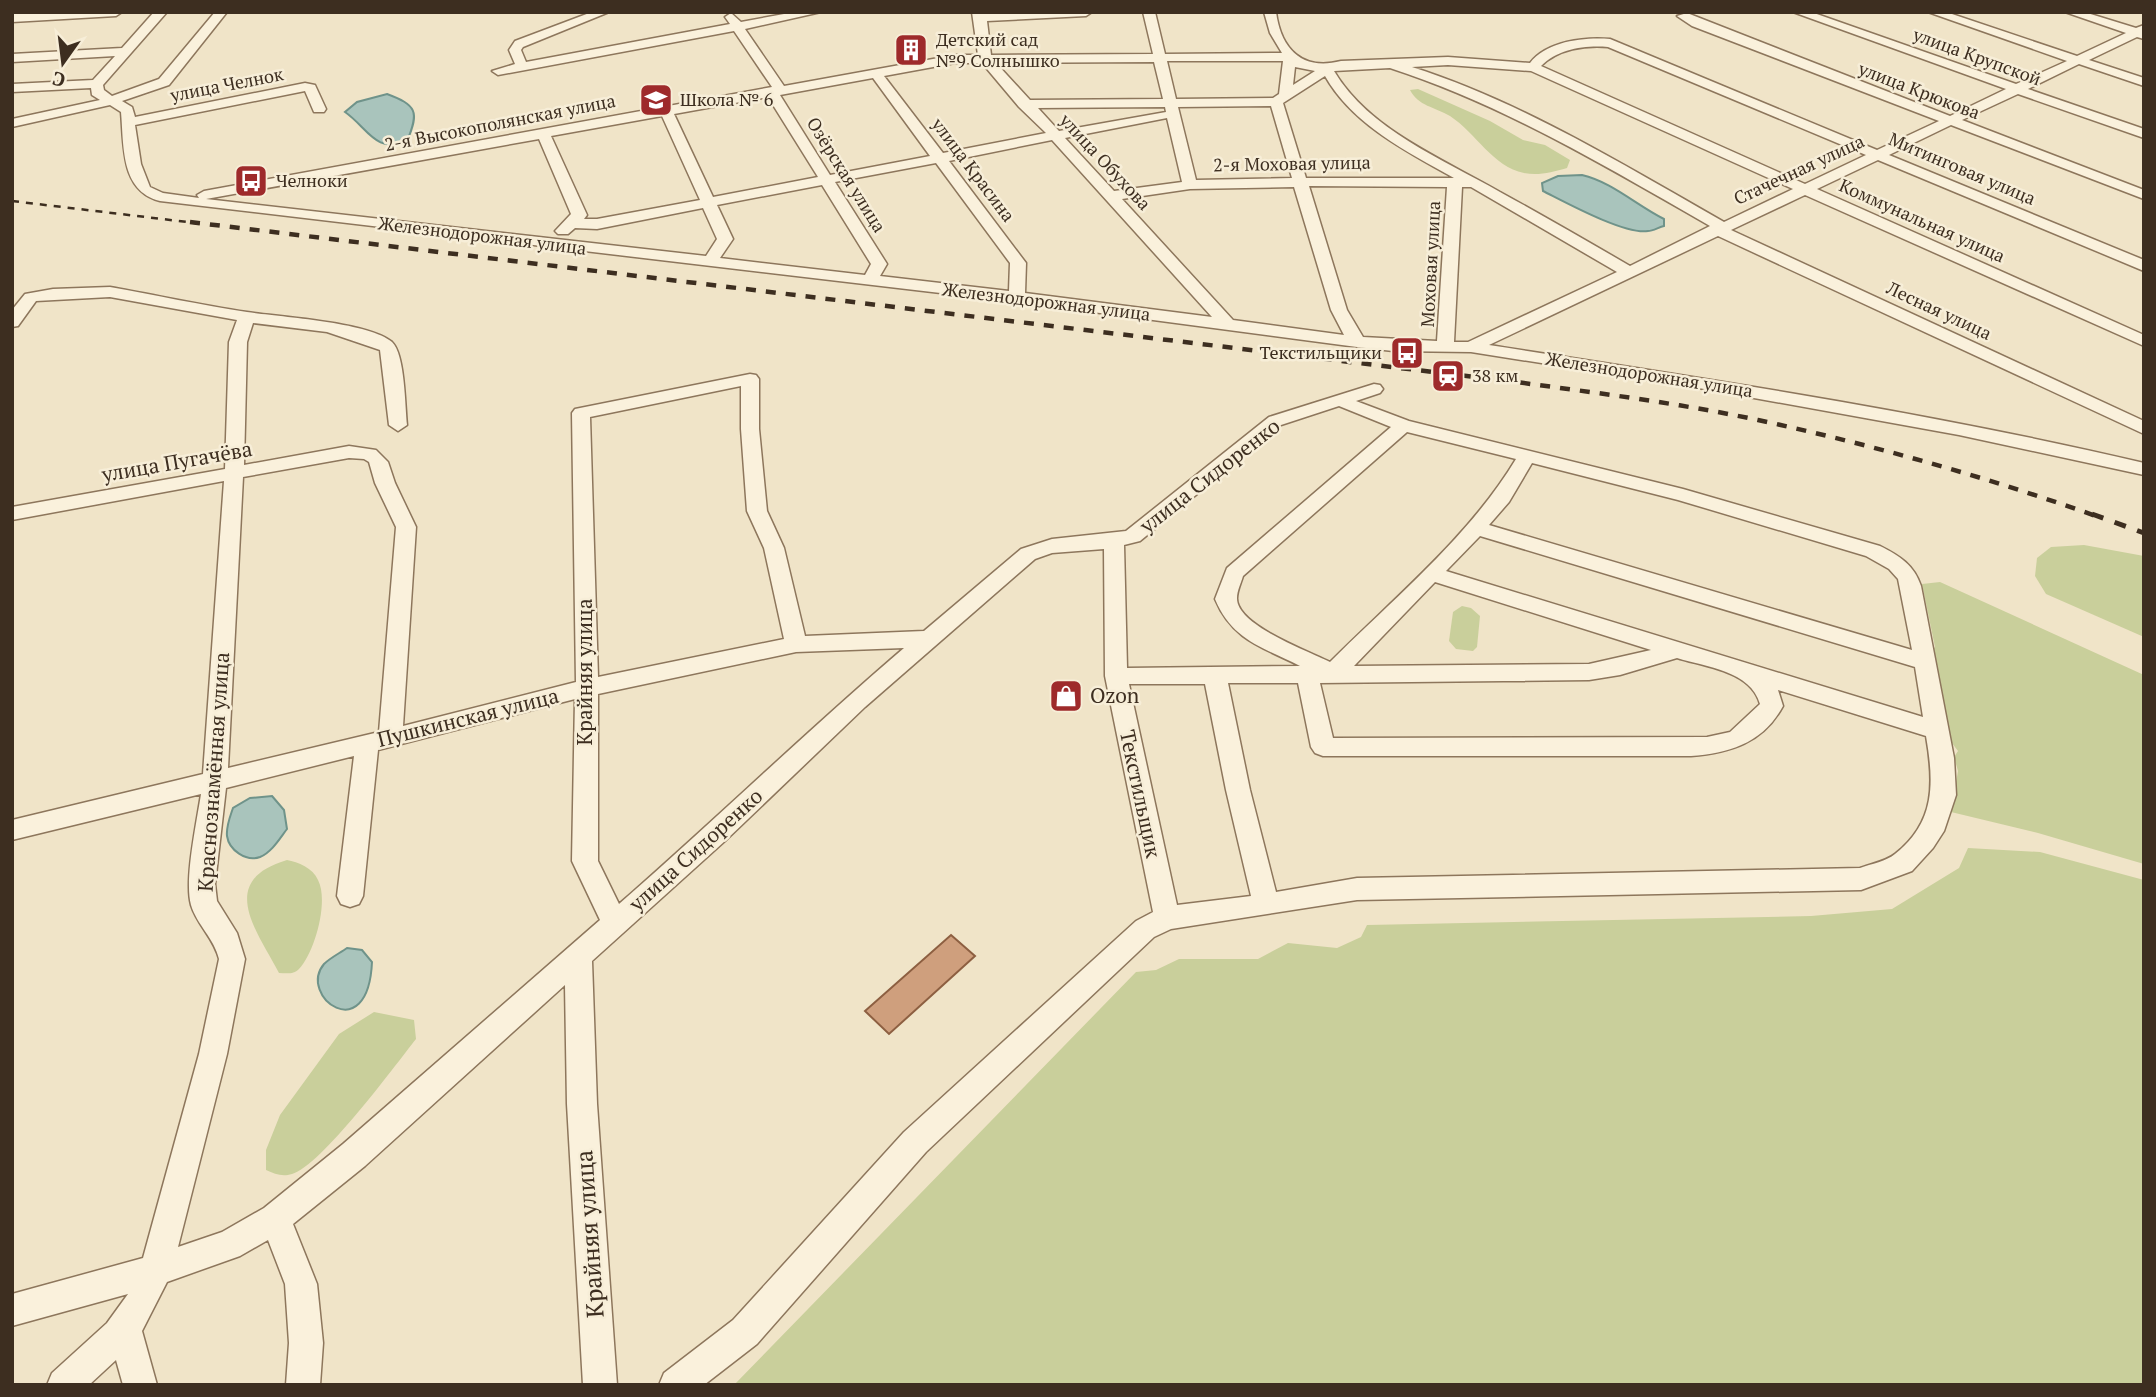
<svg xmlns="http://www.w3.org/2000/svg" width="2156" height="1397" font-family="'PT Serif',serif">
  <rect width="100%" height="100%" fill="#f0e4c8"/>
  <g fill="#c9cf9b">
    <path d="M1418 89 1490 121 1523 140 1545 145 1570 160 1567 168C1552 172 1539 176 1524 173 1493 167 1476 133 1450 116 1435 107 1418 106 1410 90Z"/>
    <path d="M2084 545 2144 556V637L2046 594 2035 576 2037 558 2051 547Z"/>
    <path d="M1940 582 2144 675V864L2038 833 1951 812 1958 771 1954 757 1958 751 1949 739 1929 654 1935 647 1922 584Z"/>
    <path d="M1462 606 1471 608 1480 616 1477 647 1473 651 1456 649 1449 641 1453 612Z"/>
    <path d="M1968 848 2040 852 2144 880V1385H734L1136 972 1156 970 1179 959H1258L1288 943 1337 948 1361 937 1367 925 1811 916 1892 909 1959 868Z"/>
    <path d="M287 860C298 862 313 868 318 880 329 901 315 952 299 969 293 975 286 973 279 973 257 931 216 881 287 860Z"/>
    <path d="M374 1012 414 1020 416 1039C394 1067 321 1166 292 1174 282 1177 275 1174 266 1170V1150L280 1115 339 1034Z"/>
  </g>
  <g fill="#a9c4bc" stroke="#6f938a" stroke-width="2">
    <path d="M387 94C416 105 420 111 407 141 375 154 368 128 345 112L357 102Z"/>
    <path d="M1582 175C1612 182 1636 205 1664 219V226C1659 227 1653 231 1648 231 1625 235 1565 202 1543 191L1542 183 1558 176Z"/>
    <path d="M272 796 284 810 287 829C280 838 272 852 260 857 246 862 229 850 227 836 226 826 230 817 233 808L250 798Z"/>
    <path d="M347 948 362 950 372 962C368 1049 297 996 324 964 330 958 340 953 347 948Z"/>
  </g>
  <path fill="#cf9f7d" stroke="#8d5f41" stroke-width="2" d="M951 935 975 956 889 1034 865 1011Z"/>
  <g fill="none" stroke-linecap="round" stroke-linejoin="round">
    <defs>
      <g id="minor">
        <path d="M50 12H122L116 16 12 22V14Z"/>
        <path d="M154 12H167L103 85 104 90 112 96 159 79 215 12H227L169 85 122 101 132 107 135 117 305 83 315 85 326 109 324 112H314L305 91 135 125 141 164 150 187 163 193 199 198 197 195 204 191 772 87 734 31 498 75 492 71 515 64 509 50 515 41 592 12H609L523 47 521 50 526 62 730 24 725 17 731 13 741 22 795 12H821L745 29 784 86 955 55H978L972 12H1092L1086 16 987 21 991 55 1153 54 1143 12H1155L1165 54 1282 53 1270 33 1264 12H1276C1281 50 1303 71 1341 61L1448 57 1530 63C1547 41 1584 37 1610 39L1877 150 1939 121 1692 26 1677 16 1687 13 1950 116 2006 89 1793 12H1811L2016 84 2067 61 1928 12H1946L2077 56 2126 33 2065 12H2084L2136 28 2144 25V39L2137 37 2089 60 2144 78V86L2079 64 2028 89 2144 129V138L2018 94 1962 120 2144 190V199L1951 125 1889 155 2144 260V271L1878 160 1817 189 2144 335V346L1805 195 1731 230 2144 421V434L1718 236 1489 345C1708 379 1928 412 2144 463V475L1959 435 1693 387 1471 352 1393 351 1357 347 1017 302 160 201C120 191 124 145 121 112L110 105 12 127V119L100 100 92 95 91 88 12 92V84L93 80 115 56 12 62V54L122 48ZM1608 47 1866 155 1805 184 1541 66C1558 49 1585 45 1608 47ZM1167 61H1283L1279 94 1273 98 1176 99ZM1154 62 1163 99 1030 100 996 63ZM955 63H982L1019 107 1046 133 943 153 884 76ZM1448 65 1531 71 1793 189 1724 222C1624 165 1522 102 1412 67ZM1295 67 1315 71 1293 85ZM1390 68C1504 105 1607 167 1710 226L1630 266C1587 241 1544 216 1500 192 1443 159 1369 130 1334 71ZM1325 76C1352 124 1407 152 1454 178H1306L1283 103ZM873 78 930 156 830 175 780 95ZM768 97 818 177 713 197 674 114ZM1271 106 1292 178 1196 180 1178 107ZM1165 107 1166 112 1059 131 1038 108ZM662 116 700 200 597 219H584L587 215 551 136ZM1167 118 1182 182 1114 191 1065 138ZM539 139 571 214 555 231 558 234H568L575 228 597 229 703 208 717 239 706 256 206 199ZM1052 140 1212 317 1025 293 1026 263 949 161ZM936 163 1010 263 1009 291 880 276 887 264 835 182ZM822 185 871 264 865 275 720 258 733 239 717 205ZM1309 186 1447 187 1437 341 1363 337 1347 310ZM1294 187 1331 310 1344 335 1233 320 1122 199 1190 189ZM1462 187H1471L1617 272 1468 342H1454Z"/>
        <path d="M110 287C155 295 201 305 247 312 279 317 369 322 392 342 405 354 405 407 407 425L398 431 389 425 380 350 327 332 253 323 247 342 244 465 349 446 376 450 388 462 395 483 416 527 403 726 576 682 572 413 575 409 750 374 756 375 759 379V429L767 511 784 548 805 636 924 631 1021 549 1052 539 1126 531 1269 417 1374 384 1380 385 1383 389 1380 393 1356 401 1409 421 1683 489 1880 546C1900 556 1914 565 1921 586L1954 758 1956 795 1944 831 1933 848 1912 871 1861 890 1357 900 1171 929 1154 937 926 1152 757 1344 704 1385H659L664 1373 733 1320 904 1132 1136 921 1153 912 1105 676 1104 549 1052 553 1035 559 865 707 725 841 592 961 597 1104 617 1385H583L567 1104 565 985 365 1166 293 1224 317 1284 323 1343 320 1385H286L289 1343 285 1284 268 1240 240 1256 167 1282 142 1331 157 1385H123L116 1360 89 1385H47L52 1373 107 1323 128 1294 12 1326V1294L143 1258 199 1054 219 959C214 938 197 925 191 905 184 880 197 821 201 794L12 840V820L203 774 224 481 12 520V507L225 469 229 342 237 320 110 297 36 301 18 326 12 327V310L25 294 53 289ZM741 386V429L747 511 764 548 784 639 598 677 590 417ZM1339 406 1391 427 1227 568 1215 599C1232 640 1262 647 1300 666L1127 668 1124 545 1140 541 1281 425ZM1407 432 1516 459C1469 537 1394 598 1330 662 1308 651 1236 625 1237 598 1237 591 1241 583 1243 576ZM349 458 364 459 369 462 375 483 396 527 379 732 228 768 243 477ZM1532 463 1678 500 1866 556 1889 569 1898 579 1912 650 1489 525 1509 502ZM1480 536 1915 667 1923 717 1446 571ZM1435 582 1651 650 1589 664 1354 666ZM904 648C807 731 715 820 619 904L598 861V694L796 652ZM1677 658C1706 667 1751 671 1760 704L1730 732 1707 737 1333 738 1320 683 1589 680 1620 675ZM1228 683H1298L1311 747 1315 753 1323 756H1691C1730 753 1763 743 1783 706L1778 690 1926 736C1934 782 1936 822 1895 854 1887 861 1871 864 1860 868L1357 878 1276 892 1250 790ZM1129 684H1205L1226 790 1251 896 1177 905ZM575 699 572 861 600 920 343 1144 264 1208 222 1232 178 1247 227 1054 245 959 237 933 217 901 215 884 226 788 354 756 337 896 341 904 350 907 359 904 363 896 378 750Z"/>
      </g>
    </defs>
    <use href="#minor" stroke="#8d765c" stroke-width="3"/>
    <use href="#minor" fill="#faf1dc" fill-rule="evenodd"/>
    <path stroke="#3d2e20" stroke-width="2.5" stroke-dasharray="7 7" stroke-linecap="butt" d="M12 201 204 224"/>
    <path stroke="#3d2e20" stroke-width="4.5" stroke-dasharray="10 10" stroke-linecap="butt" d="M190 222 1516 382C1597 393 1678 403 1758 420 1873 445 1986 477 2096 516"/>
    <path stroke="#3d2e20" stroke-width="5" stroke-dasharray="12 12" stroke-linecap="butt" d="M2092 514 2144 533"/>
  </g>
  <defs>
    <symbol id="building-square" viewBox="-11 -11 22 22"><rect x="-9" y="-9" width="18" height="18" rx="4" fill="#9e2a2b" stroke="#f7eed8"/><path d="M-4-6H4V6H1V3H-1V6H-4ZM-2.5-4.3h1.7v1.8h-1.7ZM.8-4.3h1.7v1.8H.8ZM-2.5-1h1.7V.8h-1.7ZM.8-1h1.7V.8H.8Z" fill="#fff"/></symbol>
    <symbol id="school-square" viewBox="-11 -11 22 22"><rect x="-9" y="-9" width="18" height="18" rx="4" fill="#9e2a2b" stroke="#f7eed8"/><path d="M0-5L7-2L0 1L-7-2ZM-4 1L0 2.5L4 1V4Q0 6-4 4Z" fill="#fff"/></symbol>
    <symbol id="bus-square" viewBox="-11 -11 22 22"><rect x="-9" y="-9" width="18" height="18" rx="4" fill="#9e2a2b" stroke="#f7eed8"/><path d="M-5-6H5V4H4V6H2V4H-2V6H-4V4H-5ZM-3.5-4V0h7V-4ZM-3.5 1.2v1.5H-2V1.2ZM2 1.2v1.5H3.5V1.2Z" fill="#fff"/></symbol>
    <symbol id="station-square" viewBox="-11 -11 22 22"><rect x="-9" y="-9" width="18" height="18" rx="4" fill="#9e2a2b" stroke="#f7eed8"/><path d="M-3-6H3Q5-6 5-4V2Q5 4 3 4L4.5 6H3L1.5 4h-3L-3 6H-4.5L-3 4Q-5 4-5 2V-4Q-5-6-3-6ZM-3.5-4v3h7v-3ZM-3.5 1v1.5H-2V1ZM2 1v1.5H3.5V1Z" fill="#fff"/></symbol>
    <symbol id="shop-square" viewBox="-11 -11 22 22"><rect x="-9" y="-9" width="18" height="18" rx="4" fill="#9e2a2b" stroke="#f7eed8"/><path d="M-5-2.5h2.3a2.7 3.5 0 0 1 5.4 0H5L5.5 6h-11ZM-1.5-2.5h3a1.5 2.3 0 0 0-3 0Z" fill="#fff"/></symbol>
  </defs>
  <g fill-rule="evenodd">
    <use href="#building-square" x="892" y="31" width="38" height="38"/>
    <use href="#school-square" x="637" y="81" width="38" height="38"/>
    <use href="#bus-square" x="232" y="162" width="38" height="38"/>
    <use href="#bus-square" x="1388" y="334" width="38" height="38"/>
    <use href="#station-square" x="1429" y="357" width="38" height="38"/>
    <use href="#shop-square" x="1047" y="677" width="38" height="38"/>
  </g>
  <g text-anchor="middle" stroke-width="5" stroke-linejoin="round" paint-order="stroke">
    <g font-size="18" fill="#3d2e20" stroke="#f7eed8" text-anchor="start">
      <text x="936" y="46">Детский сад<tspan x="936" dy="21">№9 Солнышко</tspan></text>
      <text x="680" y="106">Школа № 6</text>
      <text x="276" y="187">Челноки</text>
      <text x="1382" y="359" text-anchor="end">Текстильщики</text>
      <text x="1472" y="382">38 км</text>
    </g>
    <g font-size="18" fill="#3d2e20" stroke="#f7eed8">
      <text transform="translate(1977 57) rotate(20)" y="6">улица Крупской</text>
      <text transform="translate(227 85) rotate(-11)" y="6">улица Челнок</text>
      <text transform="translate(1919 91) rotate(21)" y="6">улица Крюкова</text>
      <text transform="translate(500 123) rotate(-11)" y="6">2-я Высокополянская улица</text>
      <text transform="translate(1105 162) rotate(47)" y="6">улица Обухова</text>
      <text transform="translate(1292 164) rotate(-1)" y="6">2-я Моховая улица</text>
      <text transform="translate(1962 169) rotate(23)" y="6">Митинговая улица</text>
      <text transform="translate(973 170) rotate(53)" y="6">улица Красина</text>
      <text transform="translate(1799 170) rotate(-25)" y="6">Стачечная улица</text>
      <text transform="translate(846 175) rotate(58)" y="6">Озёрская улица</text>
      <text transform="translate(1922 221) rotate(24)" y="6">Коммунальная улица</text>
      <text transform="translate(482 236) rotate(7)" y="6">Железнодорожная улица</text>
      <text transform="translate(1431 264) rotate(-87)" y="6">Моховая улица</text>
      <text transform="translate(1046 302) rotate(7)" y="6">Железнодорожная улица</text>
      <text transform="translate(1939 311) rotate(25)" y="6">Лесная улица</text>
      <text transform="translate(1649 375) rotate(9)" y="6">Железнодорожная улица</text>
    </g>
    <g font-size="21" fill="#3d2e20" stroke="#f7eed8">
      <text transform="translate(177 462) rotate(-10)" y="7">улица Пугачёва</text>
      <text transform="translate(1210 476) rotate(-38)" y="7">улица Сидоренко</text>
      <text transform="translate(585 672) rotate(-90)" y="7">Крайняя улица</text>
      <text transform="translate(468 718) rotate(-14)" y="7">Пушкинская улица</text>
      <text transform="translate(214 772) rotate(-86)" y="7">Краснознамённая улица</text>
      <text transform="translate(1140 794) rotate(78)" y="7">Текстильщик</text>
      <text transform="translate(696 850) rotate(-42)" y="7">улица Сидоренко</text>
    </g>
    <g font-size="21" fill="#3d2e20" stroke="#f7eed8" text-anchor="start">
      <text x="1090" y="703">Ozon</text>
    </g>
    <g font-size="24" fill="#3d2e20" stroke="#f7eed8">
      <text transform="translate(590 1234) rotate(-94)" y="8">Крайняя улица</text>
    </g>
  </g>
  <rect width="2156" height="1397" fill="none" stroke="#3d2e20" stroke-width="28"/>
  <g transform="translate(63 63) rotate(194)" stroke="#f7eed8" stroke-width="5" paint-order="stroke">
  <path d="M0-5L12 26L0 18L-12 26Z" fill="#3d2e20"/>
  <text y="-10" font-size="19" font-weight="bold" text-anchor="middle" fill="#3d2e20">С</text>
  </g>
</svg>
